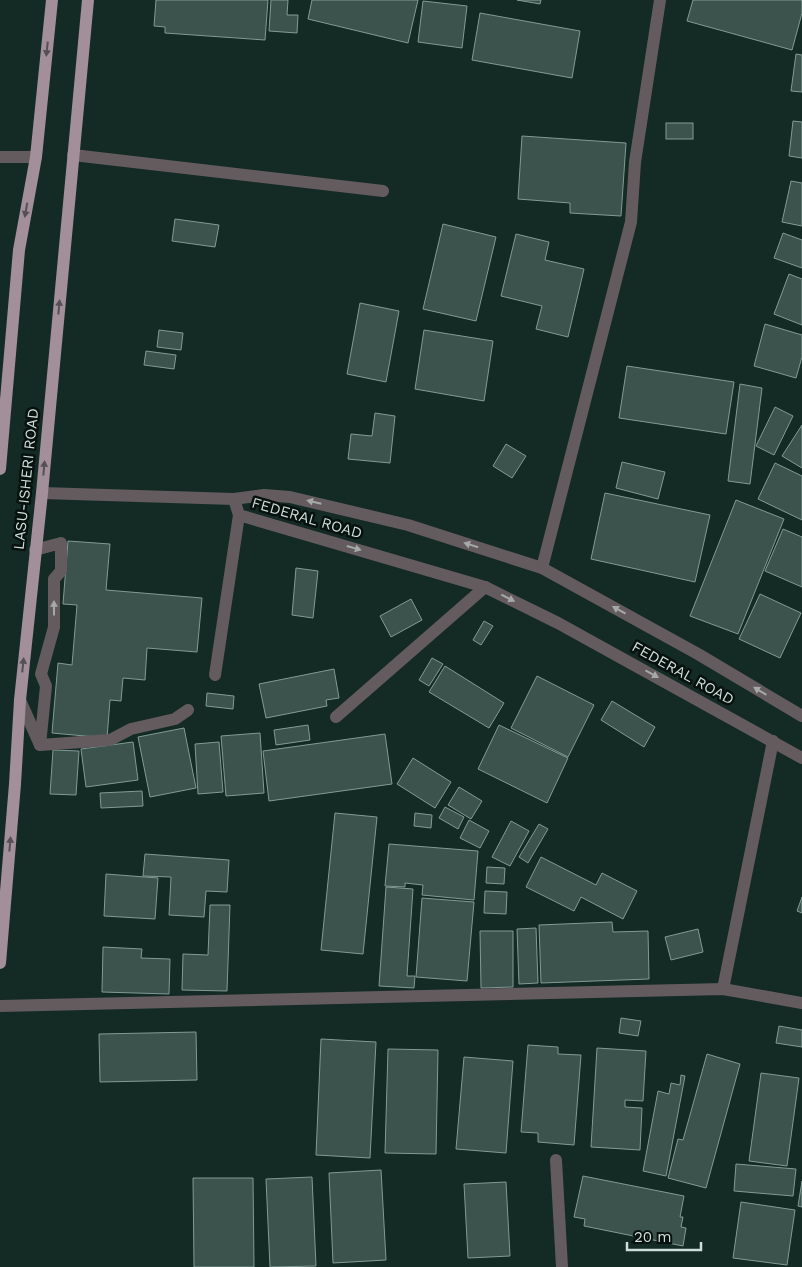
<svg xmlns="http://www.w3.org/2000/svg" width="802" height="1267" font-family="'Work Sans',sans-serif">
  <rect width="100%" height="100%" fill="#142a25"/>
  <g fill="#3c534d" stroke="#819b94">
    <path d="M156 0H268L265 40 165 33V27L154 26Z"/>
    <path d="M271 0H288L287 15H298L297 33 269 31Z"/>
    <path d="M312 0H418L408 43 308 19Z"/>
    <path d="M517 0H541L540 4Z"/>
    <path d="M693 0H802V13L792 50 687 21Z"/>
    <path d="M423 1 467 6 462 48 418 42Z"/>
    <path d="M480 13 580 31 572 78 472 60Z"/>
    <path d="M796 54 802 55V92L791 91Z"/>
    <path d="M793 121 802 122V158L789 156Z"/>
    <rect x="666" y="123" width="27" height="16"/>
    <path d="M522 136 626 143 621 216 570 213V203L518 199Z"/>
    <path d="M791 181 802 183V226L782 222Z"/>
    <path d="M175 219 219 225 215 247 172 241Z"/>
    <path d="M443 224 496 237 476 321 423 309Z"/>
    <path d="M783 233 802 240V268L774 258Z"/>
    <path d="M516 234 549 242 545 260 584 269 568 337 536 329 542 306 501 296Z"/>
    <path d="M789 274 802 279V325L774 314Z"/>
    <path d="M360 303 399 311 386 382 347 374Z"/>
    <path d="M765 324 802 335V357L796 378 754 366Z"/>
    <path d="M159 330 183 333 181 350 157 347Z"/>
    <path d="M424 330 493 341 484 401 415 389Z"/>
    <path d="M146 351 176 355 174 369 144 365Z"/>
    <path d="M627 366 734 382 726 434 619 418Z"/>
    <path d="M740 384 762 388 750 484 728 481Z"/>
    <path d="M775 407 793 416 774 455 756 446Z"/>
    <path d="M375 413 395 416 390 463 348 459 351 434 372 436Z"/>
    <path d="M802 425V468L782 456Z"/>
    <path d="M506 444 526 456 512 478 493 466Z"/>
    <path d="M622 462 665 472 658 499 616 488Z"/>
    <path d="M775 463 802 476V520L758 499Z"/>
    <path d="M605 493 710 515 695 582 591 559Z"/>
    <path d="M736 500 784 519 738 634 690 616Z"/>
    <path d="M783 529 802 537V587L765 571Z"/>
    <path d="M68 541 110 544 106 590 202 598 197 652 147 648 145 680 123 678 121 701 110 700 107 738 52 733 58 663 72 665 77 605 63 604Z"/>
    <path d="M296 568 318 571 313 618 292 615Z"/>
    <path d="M760 594 801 613 780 658 739 639Z"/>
    <path d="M411 599 422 620 391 637 380 616Z"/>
    <path d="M484 621 493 626 481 645 473 640Z"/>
    <path d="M432 658 443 664 429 686 419 680Z"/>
    <path d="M445 666 504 703 489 728 429 692Z"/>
    <path d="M334 669 339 698 326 700 327 706 266 718 259 684Z"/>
    <path d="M537 676 594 705 568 757 511 728Z"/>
    <path d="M207 693 234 696 233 709 206 706Z"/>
    <path d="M612 701 655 727 644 747 601 720Z"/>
    <path d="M308 725 310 740 276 745 274 730Z"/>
    <path d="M499 725 568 758 547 803 478 769Z"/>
    <path d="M184 728 196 788 150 797 138 737Z"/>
    <path d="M260 733 264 793 226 796 221 736Z"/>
    <path d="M385 734 392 784 269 801 263 751Z"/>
    <path d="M133 742 138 780 86 787 81 749Z"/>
    <path d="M219 742 223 792 198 794 195 744Z"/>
    <path d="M53 750 79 751 76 795 50 794Z"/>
    <path d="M413 758 451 782 435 808 397 784Z"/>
    <path d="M459 787 482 801 471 819 448 805Z"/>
    <path d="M142 791 143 806 101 808 100 793Z"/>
    <path d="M445 807 464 817 458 829 439 818Z"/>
    <path d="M335 813 377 817 363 954 321 950Z"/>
    <path d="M415 813 432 815 431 828 414 826Z"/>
    <path d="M469 820 489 831 480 848 460 838Z"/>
    <path d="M511 821 529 831 510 866 492 857Z"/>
    <path d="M539 824 548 829 528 863 519 857Z"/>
    <path d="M389 844 478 851 474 900 422 895 423 885 405 883V887L385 886Z"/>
    <path d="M145 854 229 860 227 892 206 891 204 917 169 915 171 877 143 876Z"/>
    <path d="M541 857 596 885 602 873 637 891 623 919 581 897 574 911 526 887Z"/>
    <path d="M487 867 505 868 504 884 486 883Z"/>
    <path d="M106 874 158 878 155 919 104 916Z"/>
    <path d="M386 887 413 889 407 976H415L414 988 379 986Z"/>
    <path d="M485 891 507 892 506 914 484 913Z"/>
    <path d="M802 897V913L797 911Z"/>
    <path d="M422 898 474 902 467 981 416 977Z"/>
    <path d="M210 905H230L227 991 182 990 183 954 208 955Z"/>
    <path d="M612 922 613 932 648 931 649 979 541 983 539 925Z"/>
    <path d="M536 928 538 983 519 984 517 929Z"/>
    <path d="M698 929 703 952 671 960 665 937Z"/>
    <path d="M480 931H513V987L481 988Z"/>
    <path d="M103 947 142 949 141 958 170 959 169 994 102 992Z"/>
    <path d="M621 1018 641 1021 638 1036 619 1033Z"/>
    <path d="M779 1026 802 1030V1047L776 1043Z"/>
    <path d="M196 1032 197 1080 100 1082 99 1034Z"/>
    <path d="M321 1039 376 1042 370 1158 316 1155Z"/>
    <path d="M528 1045 558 1047V1054L581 1055 574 1145 538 1142V1133L521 1132Z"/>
    <path d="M597 1048 646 1051 643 1101 625 1100V1107L642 1108 640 1150 591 1147Z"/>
    <path d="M388 1049 438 1050 436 1154 385 1153Z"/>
    <path d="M707 1054 740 1064 706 1188 668 1178 678 1139 683 1140Z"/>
    <path d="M464 1057 513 1061 506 1153 456 1149Z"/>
    <path d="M761 1073 799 1078 787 1166 749 1161Z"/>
    <path d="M681 1075 685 1076 666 1176 643 1171 658 1091 669 1094 671 1083 680 1085Z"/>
    <path d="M736 1164 796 1169 793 1196 734 1191Z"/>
    <path d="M381 1170 386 1260 333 1263 329 1173Z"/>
    <path d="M583 1176 684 1196 680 1217H683L681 1227 686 1228 683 1246 584 1226 585 1219 574 1217Z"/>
    <path d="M312 1177 316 1266 270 1267 266 1179Z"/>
    <path d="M193 1178H253L254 1267H194Z"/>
    <path d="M802 1181V1207L798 1206Z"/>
    <path d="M506 1182 510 1256 468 1258 464 1184Z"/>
    <path d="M741 1202 795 1210 787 1265 733 1258Z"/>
  </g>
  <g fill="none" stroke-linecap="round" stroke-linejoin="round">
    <g stroke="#645b5f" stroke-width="12">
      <path d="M20 700 40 745 46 686 41 674 54 627V579L61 571V543L35 550"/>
      <path d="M40 745 110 740 131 729 175 719 188 710"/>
    </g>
    <g stroke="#645b5f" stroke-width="12">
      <path d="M73 155 383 191"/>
      <path d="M0 157H36"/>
      <path d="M42 493 234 499 264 495 290 497 408 525 542 568 698 654 802 716"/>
      <path d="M234 499 239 515 485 587 558 623 802 758"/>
      <path d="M542 568 631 222 635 162 660 0"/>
      <path d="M215 675 239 515"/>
      <path d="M336 717 485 587"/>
      <path d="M723 989 773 741"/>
      <path d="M0 1006 723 989 802 1003"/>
      <path d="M556 1160 562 1267"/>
    </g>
    <g stroke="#a28f99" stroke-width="12">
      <path d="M0 469 19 250 36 157 52 0"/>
      <path d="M0 963 15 784 20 700 42 493 88 0"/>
    </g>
  </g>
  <defs><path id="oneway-solid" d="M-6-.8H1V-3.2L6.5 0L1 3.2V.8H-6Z" transform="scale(1.25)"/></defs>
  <g fill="#545054">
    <use href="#oneway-solid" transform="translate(47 49) rotate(96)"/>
    <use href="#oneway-solid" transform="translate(26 210) rotate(100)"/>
    <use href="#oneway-solid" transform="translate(59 307) rotate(-85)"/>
    <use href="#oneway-solid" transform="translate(44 468) rotate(-85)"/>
    <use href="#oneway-solid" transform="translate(23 665) rotate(-84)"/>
    <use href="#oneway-solid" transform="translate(10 844) rotate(-85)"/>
  </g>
  <g fill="#a5aaa9">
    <use href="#oneway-solid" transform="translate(314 502) rotate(-167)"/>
    <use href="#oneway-solid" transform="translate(471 545) rotate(-162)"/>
    <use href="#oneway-solid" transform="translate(354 548) rotate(16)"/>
    <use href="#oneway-solid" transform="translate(508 598) rotate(27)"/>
    <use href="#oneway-solid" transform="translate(54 608) rotate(-90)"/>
    <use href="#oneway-solid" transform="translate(619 610) rotate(-151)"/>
    <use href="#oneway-solid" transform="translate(652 674) rotate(29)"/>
    <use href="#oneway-solid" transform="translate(760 691) rotate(-149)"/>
  </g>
  <g text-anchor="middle" stroke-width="5" stroke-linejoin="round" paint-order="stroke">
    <g font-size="15" fill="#d0deda" stroke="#07110e">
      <text transform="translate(26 479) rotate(-84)" y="5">LASU-ISHERI ROAD</text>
      <text transform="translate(307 518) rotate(16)" y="5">FEDERAL ROAD</text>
      <text transform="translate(683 673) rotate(29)" y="5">FEDERAL ROAD</text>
    </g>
  </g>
  <path d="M627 1242v8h74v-8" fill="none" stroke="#d0deda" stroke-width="2.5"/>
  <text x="634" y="1242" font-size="15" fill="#d0deda" stroke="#07110e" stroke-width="4" paint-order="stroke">20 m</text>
</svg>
